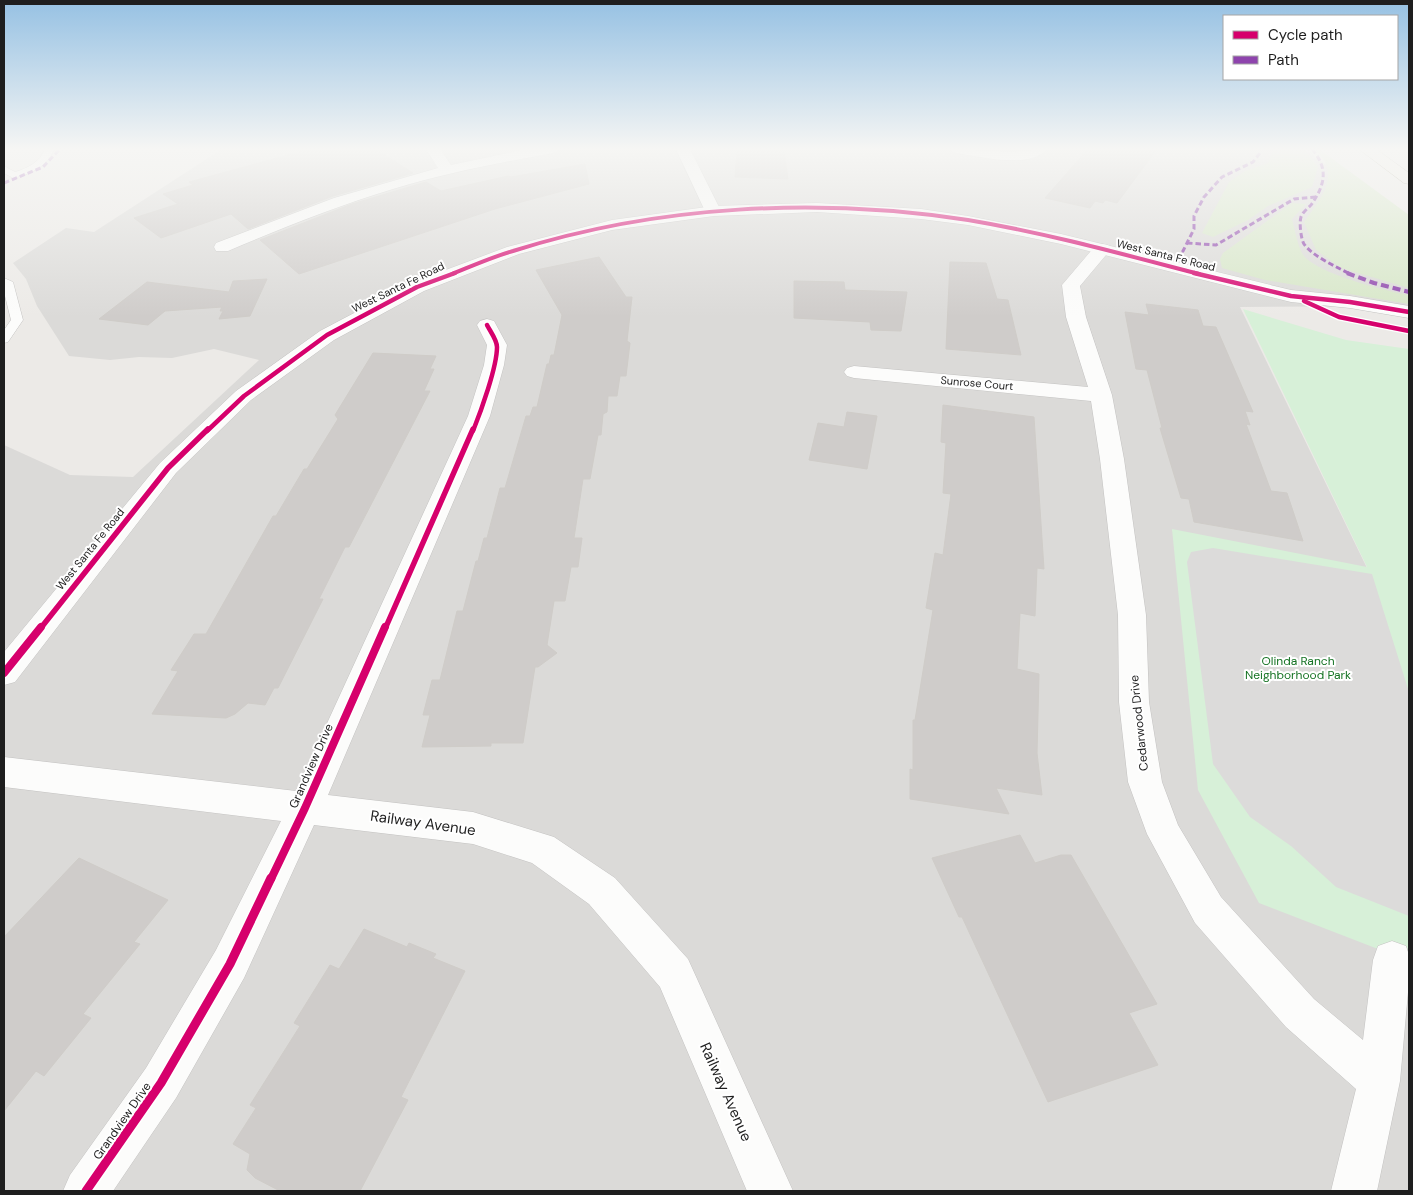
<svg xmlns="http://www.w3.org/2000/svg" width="1413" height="1195" font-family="'DM Sans',sans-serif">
  <rect width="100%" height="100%" fill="#eceae7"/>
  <path fill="#dbdad8" d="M222 149H1303L1395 211 1409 223V306L1240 307 1367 568 1172 530 1409 961V1191H4V445L70 475 133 477 259 360 214 349 172 358 139 357 110 360 69 356 37 306 26 279 13 263 66 228 94 232Z"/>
  <g fill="#d7e7c8">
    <path d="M1272 149H1304L1318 167 1312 187 1268 206 1248 220 1213 237 1202 233 1229 182 1245 171 1268 163 1273 151Z"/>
    <path d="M1314 149H1319L1409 215V288L1341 268 1316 250 1304 222C1321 198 1343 174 1314 149Z"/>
    <path d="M1292 203 1306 204 1292 219C1295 230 1297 243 1302 253 1313 273 1386 291 1409 295V304L1265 280 1222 268 1220 259 1223 253Z"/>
  </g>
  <path fill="#d7f0d8" d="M1243 309 1346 340 1409 349V961L1259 903 1198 790 1172 529 1367 567Z"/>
  <path fill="#dcdbda" d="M1213 548 1372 574 1409 692V916L1336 887 1291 846 1250 817 1213 764 1187 562 1191 552Z"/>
  <g fill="#cfccca" stroke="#cfccc8">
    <path d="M310 149H375L413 173 333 196 248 229 231 214 161 238 134 218 178 204 163 194 193 185 189 182Z"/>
    <path d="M1088 149H1157L1117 203 1105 200 1103 203 1095 201 1090 208 1045 198Z"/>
    <path d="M737 150 784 152 788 179 735 177Z"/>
    <path d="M585 164 589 184 495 209 299 274 260 240 352 204 426 182 441 191 508 176 511 177Z"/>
    <path d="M599 257 626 297H632L627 341 630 343 626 376H620L617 396H608L607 412 603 414 601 435H598L590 479H583L574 538H582L578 567H571L565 601H554L547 645 557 653 538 667H535L523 743H491V746L422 747 430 715H423L432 680H440L457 611H463L476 561H478L484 538H487L500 488H505L526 416H530L533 407H537L547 364H549L551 355H554L562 315 536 270Z"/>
    <path d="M950 262 986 263 997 299 1008 300 1021 355 946 349Z"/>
    <path d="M267 279 250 316 219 319 223 311H220L222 307 165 311 148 325 99 319 147 282 229 292 233 281Z"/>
    <path d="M794 281 844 282 845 290 907 292 901 331 871 330 870 322 794 318Z"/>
    <path d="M1146 304 1198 310 1203 326 1216 327 1253 412 1245 411 1250 425 1246 424 1271 491 1287 493 1303 541 1194 522 1189 499 1181 498 1160 428H1162L1147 370 1136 369 1125 312 1149 315Z"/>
    <path d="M373 353 436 356 430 369H434L424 391H430L349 547H345L319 599H323L278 688H274L265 705 248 703 235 714 226 718 152 714 178 671 171 670 194 634H206L273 516H276L304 469H307L338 419 335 415Z"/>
    <path d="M943 405 1034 417 1044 569 1037 568 1035 616 1020 613 1017 669 1039 674 1037 753 1042 795 996 788 1009 814 910 799V769L913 770V720H915L933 610 926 608 935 553 943 555 951 494 943 493 946 443 941 442Z"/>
    <path d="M847 412 877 416 867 469 809 460 818 423 844 427Z"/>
    <path d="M1020 835 1035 863 1061 855H1071L1157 1004 1129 1013 1158 1065 1048 1102 962 917H959L932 858Z"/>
    <path d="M79 858 168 900 134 942 140 944 83 1014 91 1018 44 1076 36 1071 4 1111V937Z"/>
    <path d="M364 929 407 947 409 943 436 954 433 958 465 971 401 1097 408 1100 360 1191H280L255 1178 247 1170 250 1154 233 1144 256 1108 250 1105 300 1026 294 1023 330 965 339 969Z"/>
  </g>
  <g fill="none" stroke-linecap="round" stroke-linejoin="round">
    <defs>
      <g id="service">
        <path d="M45 149H54C47 167 31 174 13 178L4 173V166L15 172C28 168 40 162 45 149Z"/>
        <path d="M4 278 13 282 23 320 8 342 4 343V330L11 320 4 292Z"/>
      </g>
      <g id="minor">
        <path d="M426 149H440L451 165 527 149H560L553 153C499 163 445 173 393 189 337 206 282 228 228 251H216L214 247 216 243 334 198 438 168Z"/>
        <path d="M676 149H690L721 211 719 214H707L705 211Z"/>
        <path d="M948 149 1011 152 1047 149C1030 170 978 156 955 153Z"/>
        <path d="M1102 244 1108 245 1111 249 1080 286 1086 317 1112 395 1124 459 1146 615 1149 702 1162 782 1178 825 1221 897 1314 999 1363 1040 1373 960 1378 946 1392 941 1406 946 1409 955V981L1400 1081 1377 1191H1331L1356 1089 1286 1027 1195 923 1147 834 1128 782 1119 702 1118 615 1100 459 1091 401 854 378 847 376 844 372 847 368 854 366 1088 387 1066 317 1062 285 1096 245Z"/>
        <path d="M487 319 494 321 507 345 504 365 490 416 328 795 473 812 554 837 615 878 688 959 793 1191H747L660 987 589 904 532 863 473 844 314 825 244 978 176 1098 113 1191H63L70 1175 146 1068 216 950 281 821 4 787V757L296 791 468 416 484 365 487 345 477 325 480 321Z"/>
      </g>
      <path id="tertiary" d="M817 203 921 209 968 216 1061 234 1291 290 1350 296 1409 306V318L1350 308 1291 302 1061 244 968 225 921 219 817 212 714 216 612 230 519 254 424 291 334 340 251 400 176 473 15 682 4 685V652L160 463 236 391 320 331 411 283 507 247 612 220 714 206Z"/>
      <path id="primary" d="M1359 149H1376L1409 173V184L1404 183Z"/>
    </defs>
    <use href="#service" stroke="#c3c2c1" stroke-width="1"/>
    <use href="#minor" stroke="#c3c2c1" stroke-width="1"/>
    <use href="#tertiary" stroke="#c3c2c1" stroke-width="1"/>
    <use href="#primary" stroke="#a09985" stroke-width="1"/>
    <use href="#service" fill="#fcfcfb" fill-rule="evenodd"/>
    <use href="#minor" fill="#fcfcfb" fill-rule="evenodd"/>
    <use href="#tertiary" fill="#fcfcfb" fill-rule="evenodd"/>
    <use href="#primary" fill="#f0ece5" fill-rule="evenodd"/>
    <g stroke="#8e44ad" stroke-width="3" stroke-dasharray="5.5 3" stroke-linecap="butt">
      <path d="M1312 149C1329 169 1325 185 1311 205 1308 208 1302 213 1301 217 1299 223 1301 239 1304 244 1312 256 1337 267 1350 274"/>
      <path d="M4 183 43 167 60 149"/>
      <path d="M1187 243 1216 245 1294 199 1316 197"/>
      <path d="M1176 258 1183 251 1194 229V216L1204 197 1222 177 1253 162 1260 153 1259 149"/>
    </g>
    <path stroke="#8e44ad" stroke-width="4" stroke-dasharray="8 4" stroke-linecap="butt" d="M1347 273 1374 283 1409 292"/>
    <defs>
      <path id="cycleway-far4" d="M452 274C472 266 492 257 513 251 658 205 818 197 968 220 1046 233 1122 254 1199 274"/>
      <g id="cycleway-far3">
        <path d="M1194 273 1291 296 1350 302 1409 312"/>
        <path d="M1304 301 1339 317 1409 331"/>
        <path d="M207 431 244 396 327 335 417 287 455 273"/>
        <path d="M473 431C481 411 497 367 497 347 497 340 490 331 487 325"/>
      </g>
      <g id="cycleway-far2">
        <path d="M40 629 168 468 208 429"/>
        <path d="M385 629 473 429"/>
      </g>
      <g id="cycleway-far1">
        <path d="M4 673 41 627"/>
        <path d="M271 879 305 808 385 627"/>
      </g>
      <path id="cycleway" d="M86 1191 161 1083 230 964 271 878"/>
    </defs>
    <use href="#cycleway-far4" stroke="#fff" stroke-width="5.5"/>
    <use href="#cycleway-far3" stroke="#fff" stroke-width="7"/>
    <use href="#cycleway-far2" stroke="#fff" stroke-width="9"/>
    <use href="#cycleway-far1" stroke="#fff" stroke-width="11"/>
    <use href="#cycleway" stroke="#fff" stroke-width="12"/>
    <use href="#cycleway-far4" stroke="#d6006c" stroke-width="4"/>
    <use href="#cycleway-far3" stroke="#d6006c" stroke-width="4.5"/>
    <use href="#cycleway-far2" stroke="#d6006c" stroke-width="5.5"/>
    <use href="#cycleway-far1" stroke="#d6006c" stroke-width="8"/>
    <use href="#cycleway" stroke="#d6006c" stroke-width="9"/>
  </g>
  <linearGradient id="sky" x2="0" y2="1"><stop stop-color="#96c1e3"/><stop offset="0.47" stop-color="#f6f6f4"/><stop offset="1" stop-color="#f6f6f4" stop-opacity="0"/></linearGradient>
  <rect width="1413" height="317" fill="url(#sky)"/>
  <g text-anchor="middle" stroke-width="4" stroke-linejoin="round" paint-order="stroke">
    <g font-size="11" fill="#1e1e1e" stroke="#fff">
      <text transform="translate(1166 255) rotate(14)" y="4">West Santa Fe Road</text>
      <text transform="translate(398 287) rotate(-26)" y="4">West Santa Fe Road</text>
      <text transform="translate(977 383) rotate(5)" y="4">Sunrose Court</text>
      <text transform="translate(90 549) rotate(-51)" y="4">West Santa Fe Road</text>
    </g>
    <g font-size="12" fill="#157323" stroke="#fff">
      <text x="1298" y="665">Olinda Ranch<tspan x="1298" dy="14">Neighborhood Park</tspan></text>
    </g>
    <g font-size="12" fill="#1e1e1e" stroke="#fff">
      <text transform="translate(1139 723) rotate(-96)" y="4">Cedarwood Drive</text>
      <text transform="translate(311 766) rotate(-66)" y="4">Grandview Drive</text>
      <text transform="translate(122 1121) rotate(-55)" y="4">Grandview Drive</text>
    </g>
    <g font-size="15" fill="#1e1e1e" stroke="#fff">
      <text transform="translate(423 823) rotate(8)" y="5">Railway Avenue</text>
      <text transform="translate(726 1092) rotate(66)" y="5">Railway Avenue</text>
    </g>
  </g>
  <rect width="1413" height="1195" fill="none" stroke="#1e1e1e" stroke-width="10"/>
  <rect x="1223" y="15" width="175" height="65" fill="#ffffff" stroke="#a5a5a5"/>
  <rect x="1233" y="31" width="25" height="8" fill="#d6006c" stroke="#a5a5a5"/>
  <text x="1268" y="40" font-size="15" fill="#1e1e1e">Cycle path</text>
  <rect x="1233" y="56" width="25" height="8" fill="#8e44ad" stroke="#a5a5a5"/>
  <text x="1268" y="65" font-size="15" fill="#1e1e1e">Path</text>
</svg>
